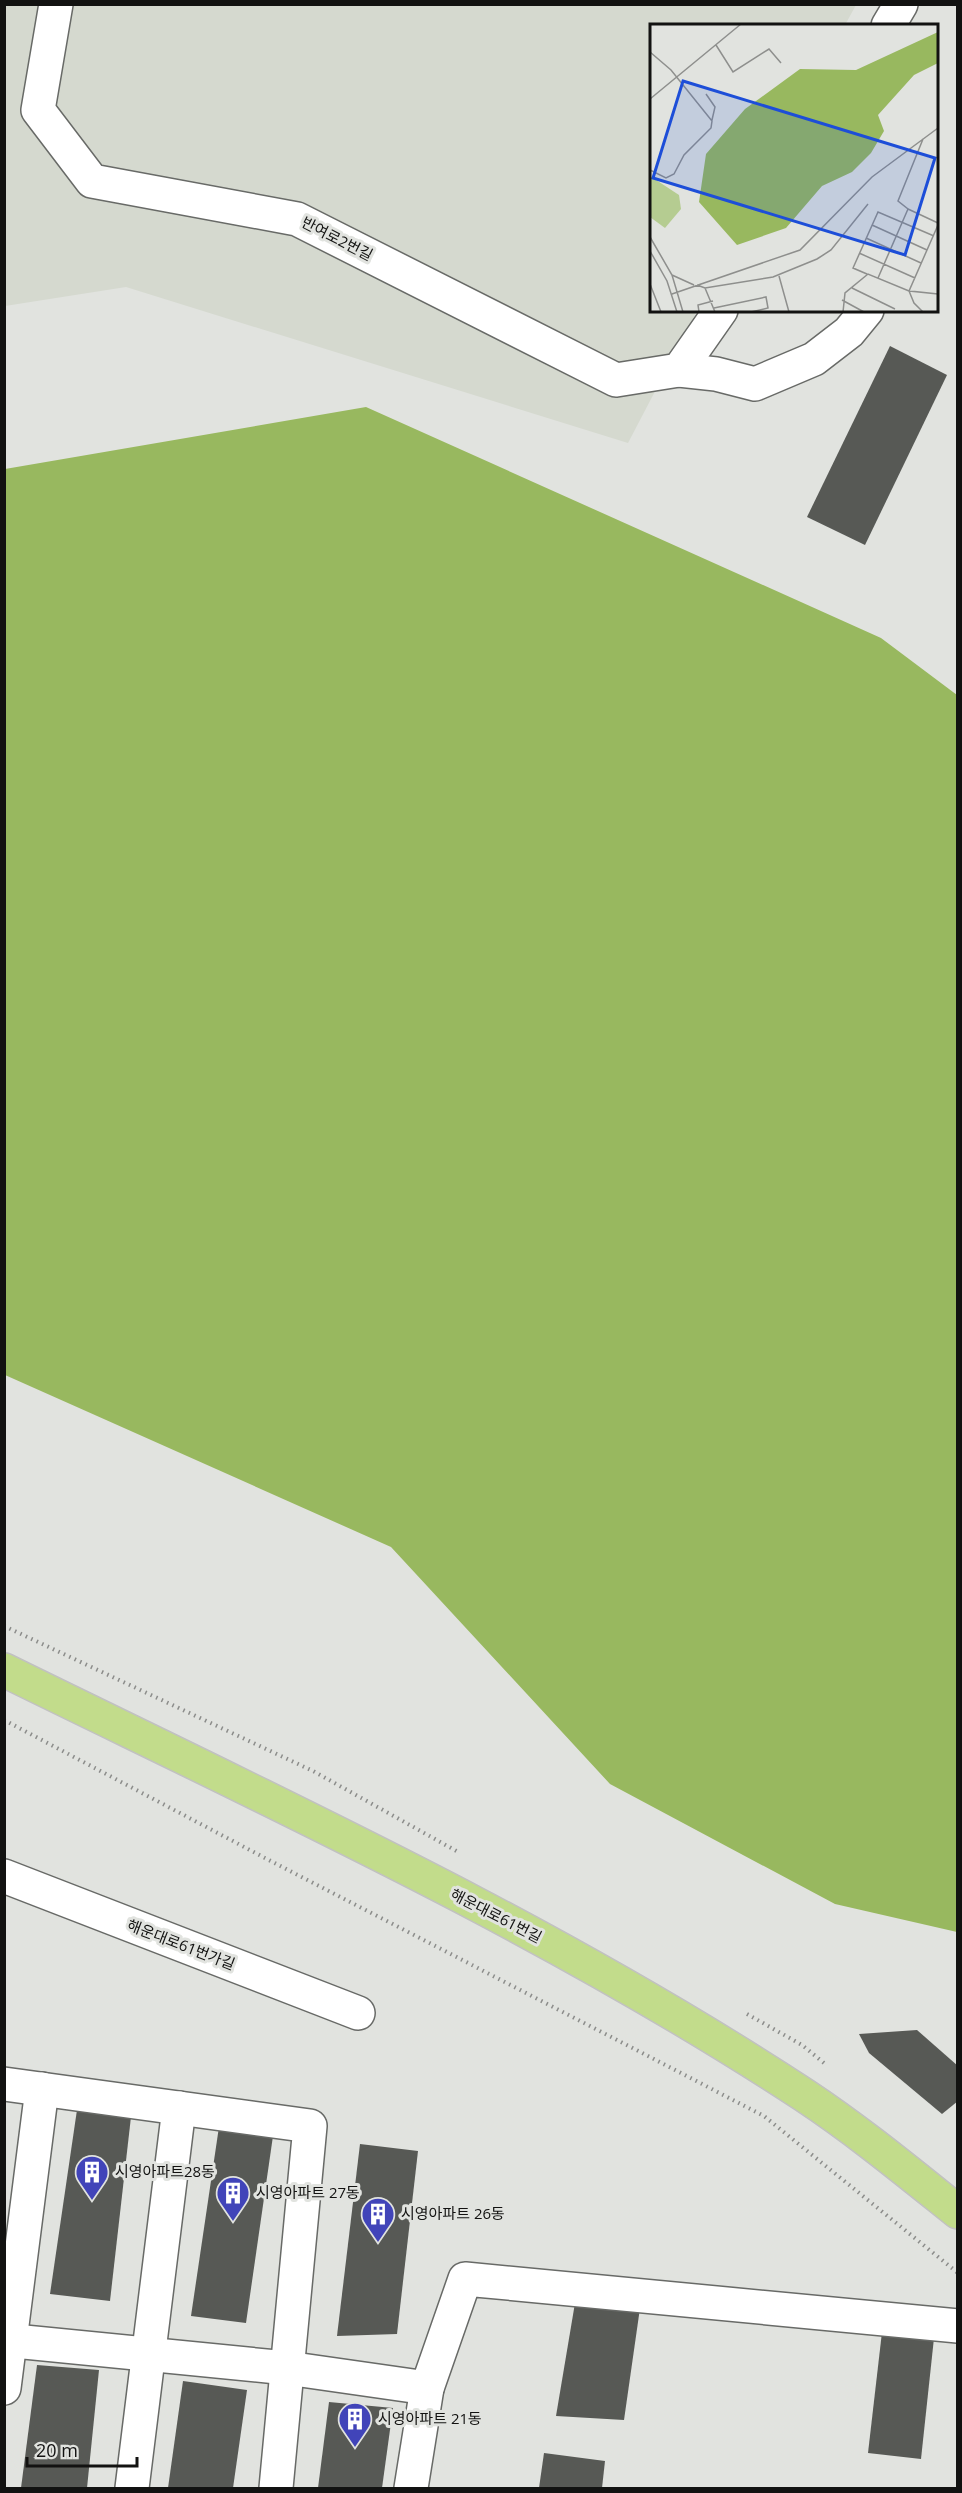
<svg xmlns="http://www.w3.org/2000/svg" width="962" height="2493" font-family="'Open Sans','Noto Sans KR',sans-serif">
  <rect width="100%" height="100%" fill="#e1e3df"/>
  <path fill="#d5d9cf" d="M5 5H856L845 25 652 26V310L697 311 628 443 126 287 5 306Z"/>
  <path fill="#98b85f" d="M366 407 881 638 957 695V1932L835 1904 610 1784 391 1547 5 1375V469Z"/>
  <g fill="#575955">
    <path d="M890 346 947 375 865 545 807 517Z"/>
    <path d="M917 2030 958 2066V2101L942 2114 869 2053 859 2034Z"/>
    <path d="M78 2103 132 2108 110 2301 50 2294Z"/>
    <path d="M220 2120 274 2129 246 2323 191 2316Z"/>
    <path d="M360 2144 418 2151 397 2334 337 2336Z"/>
    <path d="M576 2297 641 2301 624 2420 556 2416Z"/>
    <path d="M882 2332 934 2338 921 2459 868 2453Z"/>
    <path d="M37 2365 99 2370 87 2488H21Z"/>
    <path d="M183 2381 247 2390 233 2488H168Z"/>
    <path d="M329 2402 393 2408 382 2488H318Z"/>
    <path d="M544 2453 605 2461 602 2488H539Z"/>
  </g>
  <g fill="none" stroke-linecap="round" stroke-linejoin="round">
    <defs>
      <g id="minor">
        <path d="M56 4 38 110 92 181 297 219 616 380 679 370 721 310"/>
        <path d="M888 26 901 4"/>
        <path d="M679 370 716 374 755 384 814 359 849 332 867 310"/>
        <path d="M4 1876 358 2013"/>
        <path d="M4 2084 310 2126 276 2488"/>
        <path d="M4 2340 287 2368 427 2388 465 2279 958 2326"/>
        <path d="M4 2388 42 2089"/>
        <path d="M132 2488 179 2108"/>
        <path d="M411 2488 427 2388"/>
      </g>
      <path id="major" d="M4 1670C275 1803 551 1929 804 2095 857 2130 908 2172 958 2212"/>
    </defs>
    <use href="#minor" stroke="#686a67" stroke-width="36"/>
    <use href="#major" stroke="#c1c1c1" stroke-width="36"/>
    <g stroke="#8c8d8b" stroke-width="4" stroke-dasharray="1.5 4.5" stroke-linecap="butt">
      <path d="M4 1626 313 1771 460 1853"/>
      <path d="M4 1720 265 1858 764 2116 958 2273"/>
      <path d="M747 2014 802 2045 824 2063"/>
    </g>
    <use href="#minor" stroke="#fff" stroke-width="33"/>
    <use href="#major" stroke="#c2dc8b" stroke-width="33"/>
  </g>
  <defs>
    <symbol id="building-pin" viewBox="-11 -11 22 30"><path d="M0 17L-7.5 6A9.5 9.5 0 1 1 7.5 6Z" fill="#4144b9" stroke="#e1e3df"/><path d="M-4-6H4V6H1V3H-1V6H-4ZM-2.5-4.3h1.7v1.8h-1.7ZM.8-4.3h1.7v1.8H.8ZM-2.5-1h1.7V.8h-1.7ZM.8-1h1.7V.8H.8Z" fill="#fff"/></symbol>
  </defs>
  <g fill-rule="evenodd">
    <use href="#building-pin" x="73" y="2153" width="38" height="52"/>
    <use href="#building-pin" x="214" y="2174" width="38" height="52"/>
    <use href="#building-pin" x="359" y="2195" width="38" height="52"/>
    <use href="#building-pin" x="336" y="2400" width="38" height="52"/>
  </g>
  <g text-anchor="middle" stroke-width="6" stroke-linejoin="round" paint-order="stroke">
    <g font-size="15" fill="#121211" stroke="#e1e3df">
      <text transform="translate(337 239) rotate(27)" y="5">반여로2번길</text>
      <text transform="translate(496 1916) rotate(27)" y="5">해운대로61번길</text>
      <text transform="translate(181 1945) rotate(21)" y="5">해운대로61번가길</text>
    </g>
    <g font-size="15" fill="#121211" stroke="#e1e3df" text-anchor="start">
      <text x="115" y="2177">시영아파트28동</text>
      <text x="256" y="2198">시영아파트 27동</text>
      <text x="401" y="2219">시영아파트 26동</text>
      <text x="378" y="2424">시영아파트 21동</text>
    </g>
  </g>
  <g transform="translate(650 24)">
    <rect width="288" height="288" fill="#e1e3df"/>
    <path d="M0 152 29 171 31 185 15 204 0 193Z" fill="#b5cc91"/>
    <path d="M288 8V39L264 51 228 91 234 107 221 129 202 148 172 162 136 204 87 221 49 178 56 130 95 85 150 45 206 46Z" fill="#98b85f"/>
    <path fill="none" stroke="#8e8f8d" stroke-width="1.5" d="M66 21 83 48 119 25 131 39M0 28 21 46 62 97 61 104 34 131 24 150 16 154 0 146M56 70 65 83 62 96M0 75 91 0M258 185 288 199M222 201 277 226M0 213 22 251 33 288M216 214 271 239M0 227 17 257 27 288M209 229 265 254M217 250 203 244 228 188 284 212M22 251 44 261M129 252 139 288M228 254 258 185 248 177 273 115M0 260 11 288M47 261 55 264 123 253 167 235 181 226 218 180M55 264 65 288M202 264 245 285M22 270 150 226 222 153 288 104M192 276 214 288M64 284 116 273 118 284 101 288M49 288 48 281 63 277M193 288 195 269 218 250 259 267 288 201M273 288 264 279 259 267 288 270"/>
    <path fill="#1d4ed8" fill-opacity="0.15" stroke="#1d4ed8" stroke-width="3" d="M33 57 285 134 255 231 3 154Z"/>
    <rect width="288" height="288" fill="none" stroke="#121211" stroke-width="3"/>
  </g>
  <rect width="962" height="2493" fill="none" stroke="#121211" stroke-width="12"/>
  <path d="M27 2457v9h110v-9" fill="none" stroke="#121211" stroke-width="3"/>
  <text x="36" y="2457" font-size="18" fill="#121211" stroke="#e1e3df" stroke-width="4.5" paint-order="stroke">20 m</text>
</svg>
